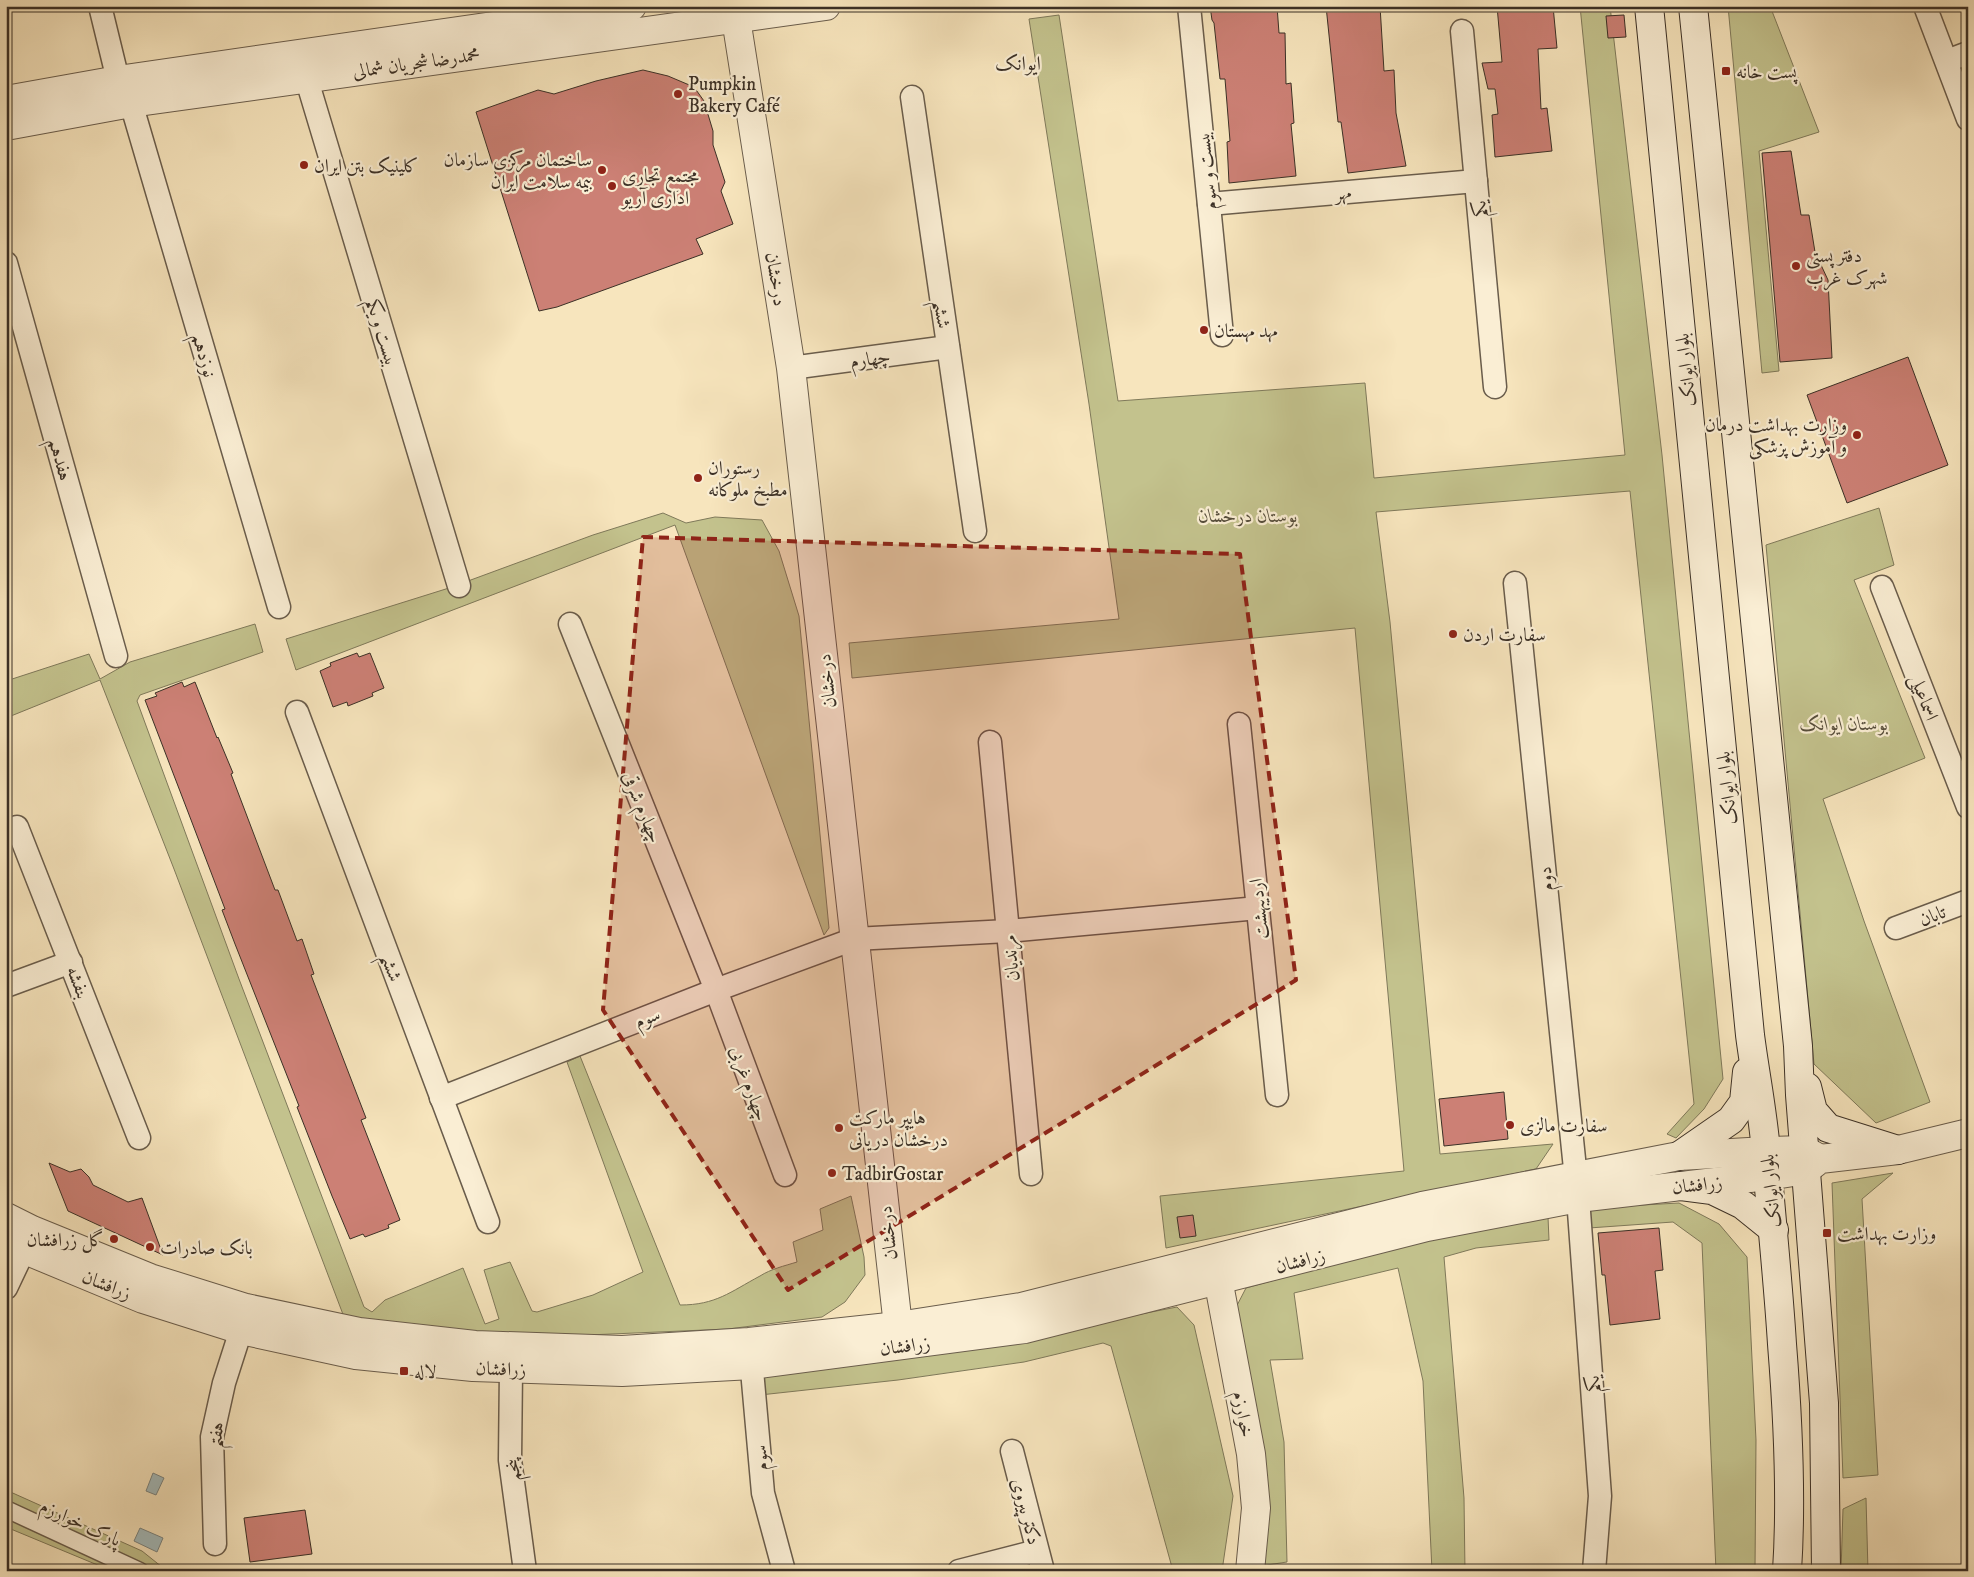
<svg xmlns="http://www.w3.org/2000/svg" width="1974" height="1577" font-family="'IM FELL DW Pica',Amiri,serif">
  <rect width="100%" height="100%" fill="#f7e5bd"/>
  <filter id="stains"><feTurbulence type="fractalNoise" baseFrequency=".004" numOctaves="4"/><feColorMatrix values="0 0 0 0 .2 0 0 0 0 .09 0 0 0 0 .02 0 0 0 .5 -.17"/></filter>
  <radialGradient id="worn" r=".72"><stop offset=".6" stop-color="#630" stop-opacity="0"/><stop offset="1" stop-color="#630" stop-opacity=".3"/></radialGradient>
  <g fill="#c3c28d" stroke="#7f795a">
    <path d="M1580 6H1610L1662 455 1723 1079 1704 1109 1676 1138 1667 1134 1694 1104 1630 491 1376 512 1390 622 1440 1154 1553 1144 1536 1169 1166 1248 1160 1196 1404 1171 1355 628 852 678 849 643 1119 619 1089 404 1029 19 1059 15 1118 401 1365 383 1374 478 1625 455Z"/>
    <path d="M1728 6H1770L1819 132 1759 151 1779 371 1762 373Z"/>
    <path d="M1879 508 1894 565 1854 580 1925 758 1823 799 1864 921 1930 1102 1876 1123 1814 1064 1766 545Z"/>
    <path d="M663 513 686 523 715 517 762 520 779 551 799 616 829 928 824 935 675 525 296 670 286 639 449 588 593 535Z"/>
    <path d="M255 624 263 652 140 695 137 701 239 979 364 1307 372 1312 385 1300 463 1268 485 1324 499 1319 484 1270 510 1262 532 1311 537 1312 593 1295 643 1272 567 1062 580 1056 680 1305C716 1305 730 1292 760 1276 771 1269 784 1266 797 1262L793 1242 823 1230 820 1209 851 1196 864 1257 865 1275 845 1302 822 1317 728 1329 588 1335 471 1333 344 1317 174 869 100 680 6 718V681L89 654 100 679 130 662Z"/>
    <path d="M1893 1173 1862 1199 1878 1475 1843 1478 1832 1183Z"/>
    <path d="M1679 1203 1719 1224 1747 1257 1756 1440 1755 1571H1716L1702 1243 1673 1222 1589 1228 1588 1208Z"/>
    <path d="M1548 1217 1549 1240 1476 1248 1444 1257 1464 1498 1465 1571H1432L1423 1381 1398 1268 1294 1293 1303 1359 1270 1360 1284 1442 1287 1562 1254 1567 1231 1317 1246 1288 1425 1238Z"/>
    <path d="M1177 1307 1194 1325 1233 1496 1222 1571H1173L1111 1346 1103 1343 1024 1362 898 1380 760 1395 761 1375 1074 1327Z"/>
    <path d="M6 1490 142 1551 167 1571H112L6 1527Z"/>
    <path d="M1866 1498 1868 1571H1841L1843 1509Z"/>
  </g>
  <g fill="#a4bcbd" stroke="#7a8481">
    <path d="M153 1473 164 1478 156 1495 146 1491Z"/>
    <path d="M140 1528 163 1538 157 1552 134 1541Z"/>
  </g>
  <g fill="#cc8075" stroke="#3b3026">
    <path d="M1210 6H1277L1279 33H1285L1286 84 1291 83 1294 123 1291 124 1296 176 1229 183 1227 142 1230 141 1225 79H1220L1214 23 1212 20Z"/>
    <path d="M1326 6H1380L1384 71 1394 70 1396 113 1406 166 1348 173 1341 122H1338Z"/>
    <path d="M1497 6H1553L1557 48 1538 49 1541 109 1547 108 1552 151 1495 157 1492 115 1498 114 1495 89H1488L1482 63 1502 62Z"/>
    <path d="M1624 15 1626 37 1608 38 1606 16Z"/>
    <path d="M643 70 668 76 694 87 704 101 713 131V145L725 182 721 191 733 224 696 239 703 254 557 307 539 311 476 112 538 90 554 94 596 81Z"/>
    <path d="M1791 151 1801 215H1809L1815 252 1828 280 1832 358 1780 362 1762 153Z"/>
    <path d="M1908 357 1948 465 1847 503 1807 395Z"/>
    <path d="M357 653 359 657 370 653 384 688 372 693 373 696 348 706 347 702 333 707 320 671 331 666 330 663Z"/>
    <path d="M182 682 184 687 195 682 217 738 218 737 233 773 231 774 275 890H278L297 941 302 939 314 974 311 975 366 1118 361 1120 400 1220 388 1225 389 1228 365 1237 363 1234 350 1239 332 1196 297 1107 299 1106 235 944 222 910 225 909 188 812 145 700 157 696 155 693Z"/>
    <path d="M1504 1092 1508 1139 1444 1146 1439 1099Z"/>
    <path d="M49 1163 70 1172 81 1169 89 1177 93 1185 128 1202 142 1198 163 1255 68 1211Z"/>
    <path d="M1193 1215 1196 1236 1180 1238 1177 1217Z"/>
    <path d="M1659 1228 1663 1270 1655 1271 1660 1319 1610 1325 1605 1275H1602L1598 1233Z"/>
    <path d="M305 1510 312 1554 250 1562 244 1518Z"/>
  </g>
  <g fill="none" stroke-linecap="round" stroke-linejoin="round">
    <defs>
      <path id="pedestrian" d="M6 1509 140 1571"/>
      <g id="minor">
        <path d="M100 6 118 80 131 103 279 607"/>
        <path d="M1189 6 1222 335"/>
        <path d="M1925 6 1968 119"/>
        <path d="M1462 31 1495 387"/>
        <path d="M1947 61 1968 53"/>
        <path d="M303 62 306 77 459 586"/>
        <path d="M912 97 975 531"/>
        <path d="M1209 204 1476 181"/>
        <path d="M6 263 116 656"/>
        <path d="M791 368 948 347"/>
        <path d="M1515 583 1578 1198 1600 1496 1594 1571"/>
        <path d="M1882 587 1968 807"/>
        <path d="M570 624 716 990 785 1175"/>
        <path d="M297 712 488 1222"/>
        <path d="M1239 724 1277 1095"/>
        <path d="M990 742 1031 1174"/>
        <path d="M17 827 139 1138"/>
        <path d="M1896 928 1968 901"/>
        <path d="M6 986 71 962"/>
        <path d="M441 1098 716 990 854 939 1008 931 1258 908"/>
        <path d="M6 1288 24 1250"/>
        <path d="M750 1348 763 1493 784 1571"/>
        <path d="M511 1369 510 1460 525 1571"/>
        <path d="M1012 1451 1043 1571"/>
        <path d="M215 1544 212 1437 224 1383 241 1330"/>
        <path d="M959 1571 1037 1551"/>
      </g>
      <g id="tertiary">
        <path d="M734 6 791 368 900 1344"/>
        <path d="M6 100 118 80 632 6"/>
        <path d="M6 126 131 103 826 6"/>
        <path d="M6 1217 32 1230 150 1278 246 1308 359 1332 475 1345 622 1350 749 1342 898 1326 1021 1307 1422 1206 1679 1156 1766 1151 1804 1150 1820 1159"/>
        <path d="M6 1242 143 1299 241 1330 356 1355 473 1367 622 1372 752 1365 1025 1329 1427 1227 1578 1198 1767 1176 1806 1170 1820 1159 1898 1150 1968 1133"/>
        <path d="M1215 1263 1251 1454 1256 1508 1250 1571"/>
      </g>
      <g id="secondary">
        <path d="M1649 6 1750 1035C1755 1074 1763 1113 1766 1152 1771 1216 1778 1280 1782 1344 1788 1419 1792 1496 1787 1571"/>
        <path d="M1693 6 1798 1046 1800 1095 1824 1403 1826 1571"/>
        <path d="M1807 1087 1813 1111 1828 1128 1898 1150"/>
        <path d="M1679 1156 1731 1120 1744 1102 1747 1072"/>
        <path d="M1681 1186 1712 1190 1743 1205 1774 1230"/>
      </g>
    </defs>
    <use href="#pedestrian" stroke="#6a5d4c" stroke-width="19"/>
    <use href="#minor" stroke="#6a5d4c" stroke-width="25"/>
    <use href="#tertiary" stroke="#6a5d4c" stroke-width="30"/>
    <use href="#secondary" stroke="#3b3026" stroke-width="30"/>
    <use href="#pedestrian" stroke="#faeed4" stroke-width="16"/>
    <use href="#minor" stroke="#faeed4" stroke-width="22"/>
    <use href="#tertiary" stroke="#faeed4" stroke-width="28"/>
    <use href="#secondary" stroke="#faeed4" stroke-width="28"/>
  </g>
  <path fill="#8f2418" fill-opacity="0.2" stroke="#8f2418" stroke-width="4" stroke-dasharray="10 6" stroke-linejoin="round" d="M643 537 1240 554 1296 980 788 1290 603 1010Z"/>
  <g fill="#8f2418" stroke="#faeed4" stroke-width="2">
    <rect x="1721" y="66" width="10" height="10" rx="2.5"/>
    <circle cx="678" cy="94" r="5"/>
    <circle cx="304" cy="165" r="5"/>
    <circle cx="602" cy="170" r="5"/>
    <circle cx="612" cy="186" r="5"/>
    <circle cx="1796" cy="266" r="5"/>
    <circle cx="1204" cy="330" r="5"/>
    <circle cx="1857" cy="435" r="5"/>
    <circle cx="698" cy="478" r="5"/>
    <circle cx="1453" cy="634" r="5"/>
    <circle cx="1510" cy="1125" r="5"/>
    <circle cx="839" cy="1128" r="5"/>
    <circle cx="832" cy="1173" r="5"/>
    <rect x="1822" y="1228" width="10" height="10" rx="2.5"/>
    <circle cx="114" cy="1239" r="5"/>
    <circle cx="150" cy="1247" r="5"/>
    <rect x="399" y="1366" width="10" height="10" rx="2.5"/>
  </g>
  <g text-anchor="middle" stroke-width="4.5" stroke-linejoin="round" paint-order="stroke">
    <g font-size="19" fill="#3b3026" stroke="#faeed4">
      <text transform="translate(416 62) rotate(-8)" y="7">محمدرضا شجریان شمالی</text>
      <text transform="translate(1206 171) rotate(-96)" y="7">بیست و سوم</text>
      <text transform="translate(1343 192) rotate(-5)" y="7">مهر</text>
      <text transform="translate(1479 209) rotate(-95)" y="7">یکم</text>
      <text transform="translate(777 279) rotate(81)" y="7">درخشان</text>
      <text transform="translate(943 314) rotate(82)" y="7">ششم</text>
      <text transform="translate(383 332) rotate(73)" y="7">بیست و یکم</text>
      <text transform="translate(205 355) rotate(74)" y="7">نوزدهم</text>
      <text transform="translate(870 358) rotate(-8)" y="7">چهارم</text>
      <text transform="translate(1685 370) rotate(-96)" y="7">بلوار ایوانک</text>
      <text transform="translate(61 459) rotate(74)" y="7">هفدهم</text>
      <text transform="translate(826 681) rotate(-96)" y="7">درخشان</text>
      <text transform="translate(1925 697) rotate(69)" y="7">اسماعیلی</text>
      <text transform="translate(1726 788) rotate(-96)" y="7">بلوار ایوانک</text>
      <text transform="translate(643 807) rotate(68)" y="7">چهارم شرقی</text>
      <text transform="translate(1545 879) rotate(-96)" y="7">دوم</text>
      <text transform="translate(1258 909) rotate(-96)" y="7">اردیبهشت</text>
      <text transform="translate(1932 915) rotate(-21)" y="7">تابان</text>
      <text transform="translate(1010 958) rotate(-95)" y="7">مرنديان</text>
      <text transform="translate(392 967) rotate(70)" y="7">ششم</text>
      <text transform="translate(79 982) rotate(69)" y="7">بنفشه</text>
      <text transform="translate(647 1017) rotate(-21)" y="7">سوم</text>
      <text transform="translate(750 1083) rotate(70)" y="7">چهارم غربی</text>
      <text transform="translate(1697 1184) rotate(-6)" y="7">زرافشان</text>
      <text transform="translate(1770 1191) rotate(-96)" y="7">بلوار ایوانک</text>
      <text transform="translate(887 1233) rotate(-96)" y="7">درخشان</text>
      <text transform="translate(1300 1260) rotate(-14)" y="7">زرافشان</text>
      <text transform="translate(107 1284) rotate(22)" y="7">زرافشان</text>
      <text transform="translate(905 1345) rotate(-7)" y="7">زرافشان</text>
      <text transform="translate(501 1368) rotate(2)" y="7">زرافشان</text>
      <text transform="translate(1592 1384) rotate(-94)" y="7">یکم</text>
      <text transform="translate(1244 1414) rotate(79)" y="7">خوارزم</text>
      <text transform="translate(215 1435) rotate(-84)" y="7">هفتم</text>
      <text transform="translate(760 1458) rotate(-95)" y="7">سوم</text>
      <text transform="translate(512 1470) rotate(-96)" y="7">پنجم</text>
      <text transform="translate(1027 1511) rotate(75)" y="7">دکتر پیروی</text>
      <text transform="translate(81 1522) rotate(25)" y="7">پارک خوارزم</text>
    </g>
    <g font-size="19" fill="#3b3026" stroke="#faeed4" text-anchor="start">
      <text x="1736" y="78">پست خانه</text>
      <text x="688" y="90">Pumpkin<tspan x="688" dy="22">Bakery Café</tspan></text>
      <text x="592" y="166" text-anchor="end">ساختمان مرکزی سازمان<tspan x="592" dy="22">بیمه سلامت ایران</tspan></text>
      <text x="314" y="172">کلینیک بتن ایران</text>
      <text x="622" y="182">مجتمع تجاری<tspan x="622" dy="22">اداری آريو</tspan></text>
      <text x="1806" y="262">دفتر پستی<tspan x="1806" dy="22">شهرک غرب</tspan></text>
      <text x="1214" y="337">مهد مهستان</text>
      <text x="1847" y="431" text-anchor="end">وزارت بهداشت درمان<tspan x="1847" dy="22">و آموزش پزشکی</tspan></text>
      <text x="708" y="474">رستوران<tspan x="708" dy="22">مطبخ ملوکانه</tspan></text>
      <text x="1463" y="641">سفارت اردن</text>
      <text x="849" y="1124">هایپر مارکت<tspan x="849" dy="22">درخشان دریانی</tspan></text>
      <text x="1520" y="1132">سفارت مالزی</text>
      <text x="842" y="1180">TadbirGostar</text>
      <text x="1837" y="1240">وزارت بهداشت</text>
      <text x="104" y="1246" text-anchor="end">گل زرافشان</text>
      <text x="160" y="1254">بانک صادرات</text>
      <text x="414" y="1378">لاله</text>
    </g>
    <g font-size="19" font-style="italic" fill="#564d3b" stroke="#faeed4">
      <text x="1248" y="522">بوستان درخشان</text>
      <text x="1844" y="730">بوستان ایوانک</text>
    </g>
    <g font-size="20" fill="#3b3026" stroke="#faeed4">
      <text x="1018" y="70">ایوانک</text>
    </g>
  </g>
  <rect width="1974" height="1577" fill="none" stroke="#f7e5bd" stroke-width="25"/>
  <rect x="8" y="8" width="1959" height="1562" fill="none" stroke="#3b3026" stroke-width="2.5"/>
  <rect x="12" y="12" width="1949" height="1552" fill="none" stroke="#3b3026"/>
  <rect width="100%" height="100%" filter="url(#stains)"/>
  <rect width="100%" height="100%" fill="url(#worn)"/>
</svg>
